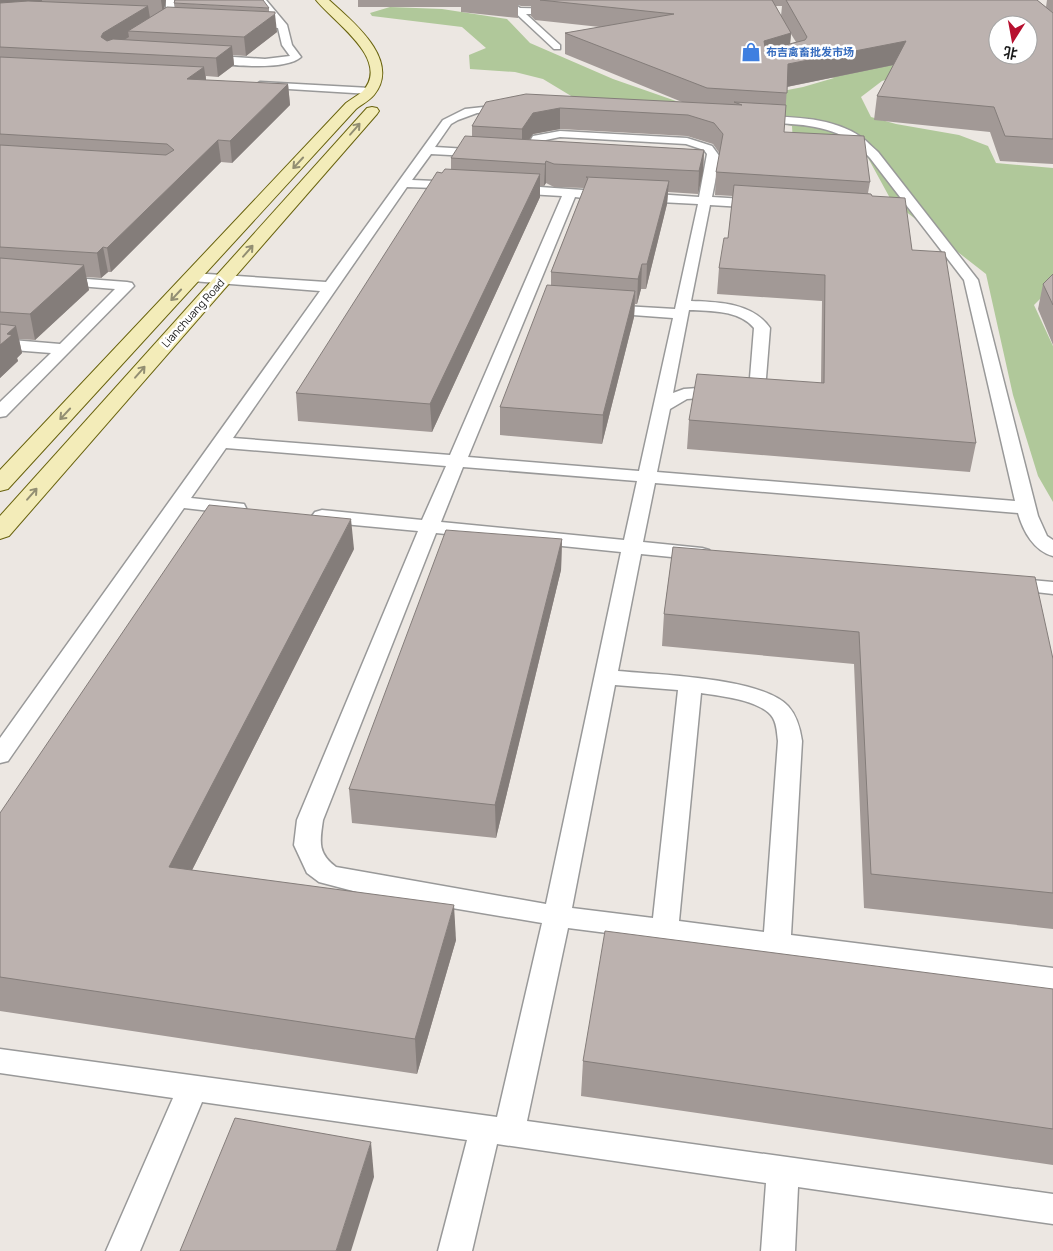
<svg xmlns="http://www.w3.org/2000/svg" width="1053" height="1251" font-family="Manrope,'Noto Sans SC',sans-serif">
  <rect width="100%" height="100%" fill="#ece7e2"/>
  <path fill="#b0c89a" d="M390 7 442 9 507 19 530 43 613 79 696 108 803 87 834 78 820 71 998 55H1028L1053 61 925 68 882 81 861 97 871 117 896 124 959 135 988 146 996 163 1053 168V286L1034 305 1053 346V502L1038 476 1013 395 986 274 891 200 867 156 857 148 793 144 792 126 769 121 591 108 543 79 515 72 470 69 469 55 486 48 462 27 372 16 370 13Z"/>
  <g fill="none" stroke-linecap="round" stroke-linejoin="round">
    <defs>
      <g id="lane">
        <path d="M166 0H174L175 13C171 21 162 30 152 29V25L166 13Z"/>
        <path d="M257 0H266L287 25 292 45 301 57C285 72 221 65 200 60L199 58 204 55 265 59 290 56 282 45 278 28 247 26 242 23 247 20 274 22Z"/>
        <path d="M511 2 520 8 563 9V13L560 14H526L560 45V49H554L507 5Z"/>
        <path d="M260 82 370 88 375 91 370 94 256 87 255 85Z"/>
        <path d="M502 105H510L515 108 510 111 477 113 458 120 451 124 435 147 484 150 488 151 490 154 488 157 431 154 412 180 458 182 464 186 462 189 407 187 233 438 450 455 562 196 511 193 505 189 511 185 583 190 589 194 583 198 575 197 468 457 639 471 673 318 606 313 601 312 599 309 601 306 606 305 675 309 698 204 641 201 635 197 641 193 699 197 707 154 704 150 686 144 560 137 541 141 531 159H523L521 156 533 136 560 131 687 138 712 146 720 157 712 197 760 200 766 204 760 208 710 205 691 301C719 302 753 303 770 328L766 378 760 389 744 395 687 399 670 409 657 472 1015 501 964 280 870 158C864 152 859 146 853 142 826 123 789 124 758 122L752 119 758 116C791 117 832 117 861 137 867 141 872 147 878 152L978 280 1038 516 1047 536 1053 540V556C1034 551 1023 531 1018 513L655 483 643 542 702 548 709 550 712 554 709 558 702 560 641 554 618 671C658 675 760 677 788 706 797 716 800 728 802 741L791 935 1053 968V990L568 928 527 1121 1053 1194V1224L798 1187 795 1251H761L766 1183 497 1144 472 1251H438L467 1140 202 1102 140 1251H106L173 1098 0 1073V1049L497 1117 542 923 357 892 319 882 307 873 294 845 297 820 418 531 322 522 315 520 312 516 315 512 322 510 422 520 446 466 226 448 191 498 244 504 246 508 244 512 237 514 184 508 8 761 0 763V738L320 291 192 281 187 280 185 277 187 274 192 273 326 282 443 120 465 109ZM689 310C711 311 739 310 754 328L750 378 747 383 741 385 684 389 673 393ZM463 467 637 481 624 540 441 522ZM436 533 621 552 546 904 336 867C317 853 320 841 323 820ZM615 685 678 690 653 918 572 908ZM701 693C720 696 762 700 773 718 777 725 777 734 778 741L764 932 679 921Z"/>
        <path d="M60 277 127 282 132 283 134 286 6 416 0 417V402L51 353 0 349V339L60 344 115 289 55 284 53 281 55 278Z"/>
        <path d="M1008 578 1053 582V594L1001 588 998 584 1001 580Z"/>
      </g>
      <g id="secondary">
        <path d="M316 0H329C352 21 402 60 374 95 369 101 362 104 356 109L8 489 0 491V470L346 103C351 99 357 96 362 92 393 60 332 21 316 0Z"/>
        <path d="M372 107 377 108 379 111 377 114 9 536 0 539V516L367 108Z"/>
      </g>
    </defs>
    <use href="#lane" stroke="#999" stroke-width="3"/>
    <use href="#secondary" stroke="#68620d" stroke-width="2"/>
    <use href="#lane" fill="#fff" fill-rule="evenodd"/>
    <use href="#secondary" fill="#f3ecb9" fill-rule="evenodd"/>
  </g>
  <g fill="#a29996" fill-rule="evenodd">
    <path d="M0 0H166L164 9 175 7 174 3 269 8V12L277 32 246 56 233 55 234 65 218 77 206 76V80L288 84 290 105 232 163 221 162 111 272H108L101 278 86 277 89 290 35 340 19 339 22 353 17 358 18 361 0 378Z"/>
    <path d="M358 0H1037L1046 7 1047 0H1053V164L1000 161 990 132 874 120 877 96 894 65 787 87 784 132 870 182 868 193 872 196 912 250 976 443 970 472 687 449 689 420 821 383 822 301 717 294 719 268 728 238 733 196 715 195 716 172 720 154 713 144 687 136 560 129 533 134 529 140 704 150 703 172 698 194 668 192 667 204 646 289H641L637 304H635L634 317 602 444 500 435V407L551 285V272L584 188 554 187 546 183 544 186H540V197L432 432 298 421 296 393 442 173 451 169V158L472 137V126L486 102H682L565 54V33L600 27 535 20 531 16V6H521L518 5V18L461 12V7H358ZM776 6H782L781 16ZM791 34 796 42 790 44Z"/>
    <path d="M1053 274V345L1038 309 1043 284Z"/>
    <path d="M562 539 561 570 496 838 352 823 349 789Z"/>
    <path d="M673 547 1053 659V929L864 908 854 664 662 646 664 614Z"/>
    <path d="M354 549 192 870 456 940 417 1074 0 1011V813Z"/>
    <path d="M1053 989V1165L581 1096 583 1061Z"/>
  </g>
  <g fill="#847d7a">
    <path d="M0 0H42V1L28 9 0 12Z"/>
    <path d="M161 0H166L163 15Z"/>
    <path d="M148 6 151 24 128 31 129 37 106 51 101 37 103 33Z"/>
    <path d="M275 14 277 32 246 56 244 37Z"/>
    <path d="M791 33 789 55 762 63 764 41Z"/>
    <path d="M906 41 903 63 786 87 788 64Z"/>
    <path d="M232 46 234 65 218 77 216 58Z"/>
    <path d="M204 67 207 86 187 79Z"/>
    <path d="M288 84 290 105 232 163 230 141Z"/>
    <path d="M560 108V129L533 134 522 150V129L533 113Z"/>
    <path d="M218 140 221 162 111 272 107 248Z"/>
    <path d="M704 150 703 172 698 194 699 171Z"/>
    <path d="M546 161V183L544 186 545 164Z"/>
    <path d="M540 174V197L432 432 430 404Z"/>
    <path d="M669 181 667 204 646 289 647 264Z"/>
    <path d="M103 247 108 272 101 278 97 253Z"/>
    <path d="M642 264 641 289 637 304 638 279Z"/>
    <path d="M84 265 89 290 35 340 30 314Z"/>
    <path d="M635 291 634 317 602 444 603 415Z"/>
    <path d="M16 326 22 353 17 358 18 361 0 378V345L7 334Z"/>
    <path d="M351 519 354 549 176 902 169 867Z"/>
    <path d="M562 539 561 570 496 838 495 805Z"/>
    <path d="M454 905 456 940 417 1074 415 1039Z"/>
    <path d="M371 1142 374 1177 351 1251H336Z"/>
  </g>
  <g fill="#bcb2af" stroke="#847d7a" fill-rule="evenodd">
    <path d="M175 0H263L269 8 174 3Z"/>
    <path d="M540 0H772L791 33 764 41 765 47 770 49 805 40 807 37 786 0H1037L1053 13V139L1005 136 994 107 877 96 906 41 788 64 787 93 707 88 565 33 674 14ZM998 25H1028V55H998Z"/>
    <path d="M28 1 148 6 103 33 101 37 107 41 113 39 232 46 216 58 0 47V3Z"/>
    <path d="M167 7 275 12V14L244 37 128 31Z"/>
    <path d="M0 57 204 67 187 79 288 84 230 141 218 140 107 248 103 247 97 253 0 247V145L166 155 174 150 167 144 0 134Z"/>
    <path d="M526 94 742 105 734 102 786 105 784 132 864 136 870 182 716 172 723 134 714 123 688 115 560 108 533 113 522 129 472 126 486 102Z"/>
    <path d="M465 136 704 150 699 171 554 164 546 161 545 164 451 158Z"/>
    <path d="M445 169 540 174 430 404 296 393 437 172 442 173Z"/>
    <path d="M586 177 669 181 647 264H642L638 279 551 272 588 178Z"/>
    <path d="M734 185 871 194 872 196 905 198 912 250 945 252 976 443 689 420 697 374 824 383 825 275 719 268 724 238H728Z"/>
    <path d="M0 258 84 265 30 314 0 312Z"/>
    <path d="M1053 274V305L1043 284Z"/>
    <path d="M547 285 635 291 603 415 500 407Z"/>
    <path d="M0 324 16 326 7 334 12 335 0 345Z"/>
    <path d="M209 505 351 519 169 867 454 905 415 1039 0 977V813Z"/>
    <path d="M446 530 562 539 495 805 349 789Z"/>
    <path d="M673 547 1035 577 1053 659V893L871 874 859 632 664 614Z"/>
    <path d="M605 931 1053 989V1129L583 1061Z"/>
    <path d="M235 1118 371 1142 336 1251H180Z"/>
  </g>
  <defs><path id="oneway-shaft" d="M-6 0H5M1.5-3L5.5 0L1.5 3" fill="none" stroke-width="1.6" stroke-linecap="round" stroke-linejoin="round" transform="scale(1.25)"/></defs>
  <g stroke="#928e72">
    <use href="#oneway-shaft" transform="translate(355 129) rotate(-49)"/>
    <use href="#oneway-shaft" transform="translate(298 163) rotate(133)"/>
    <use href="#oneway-shaft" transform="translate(248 251) rotate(-49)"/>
    <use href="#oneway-shaft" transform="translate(176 295) rotate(133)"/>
    <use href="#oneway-shaft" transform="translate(140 372) rotate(-49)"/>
    <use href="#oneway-shaft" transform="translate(65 414) rotate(133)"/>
    <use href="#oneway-shaft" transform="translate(32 494) rotate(-49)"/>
  </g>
  <defs>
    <symbol id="shop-bare" viewBox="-9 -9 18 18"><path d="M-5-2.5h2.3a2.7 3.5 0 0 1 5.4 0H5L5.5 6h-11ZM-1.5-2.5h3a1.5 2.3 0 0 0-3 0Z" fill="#3f7fe0" stroke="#fff" stroke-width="2.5" paint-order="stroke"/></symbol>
  </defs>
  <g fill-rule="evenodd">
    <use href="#shop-bare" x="737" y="38" width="28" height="28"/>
  </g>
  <g text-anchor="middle" stroke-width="5" stroke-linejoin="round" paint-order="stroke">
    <g font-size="11" font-weight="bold" fill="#366cbe" stroke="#fff" text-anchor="start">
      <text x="766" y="56">布吉禽畜批发市场</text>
    </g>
    <g font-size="11" fill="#1c1c1c" stroke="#fff">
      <text transform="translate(193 313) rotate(-48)" y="4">Lianchuang Road</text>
    </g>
  </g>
  <g transform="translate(1013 40) rotate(191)"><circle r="24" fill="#ffffff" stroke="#a4a4a4"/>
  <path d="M0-4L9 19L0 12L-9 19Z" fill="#b7102f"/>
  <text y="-8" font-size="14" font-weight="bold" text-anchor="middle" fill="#1c1c1c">北</text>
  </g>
</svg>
